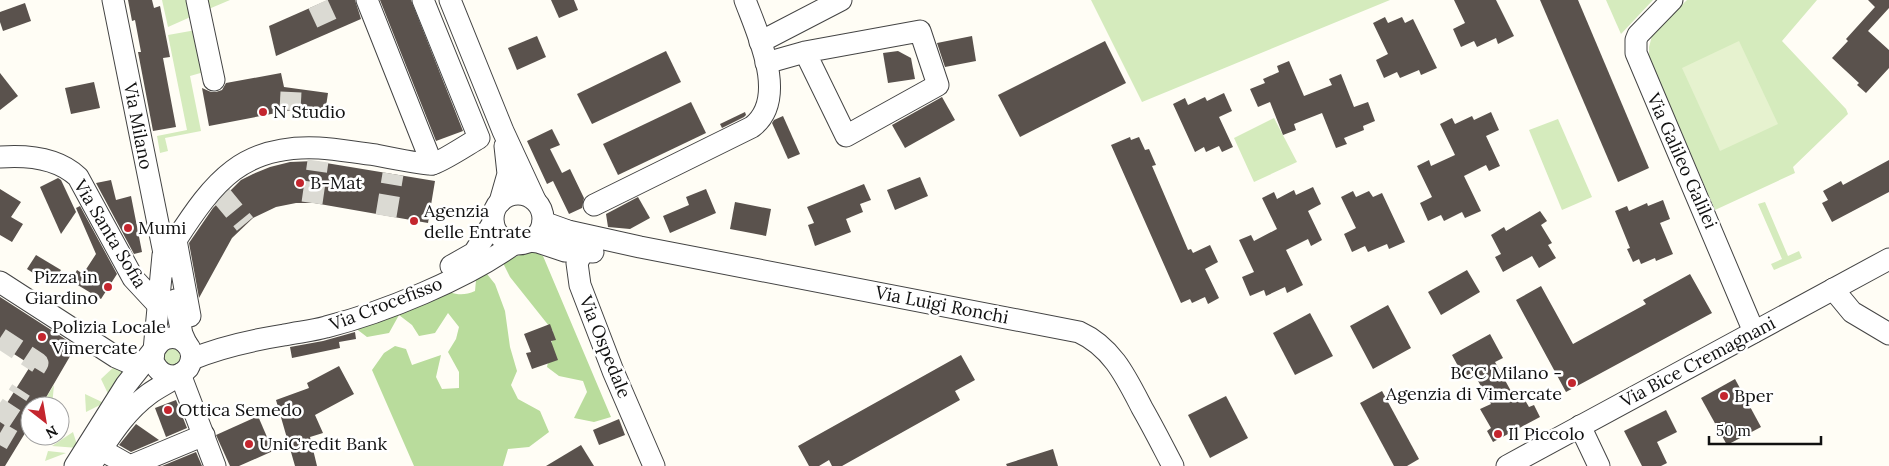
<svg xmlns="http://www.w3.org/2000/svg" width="1889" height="466" font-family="Lora,serif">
  <rect width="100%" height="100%" fill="#fffdf5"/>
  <g fill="#d5ebbd">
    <path d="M162 0H191L195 15 168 27Z"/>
    <path d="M201 0H230L204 11Z"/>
    <path d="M1091 0H1390L1142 102Z"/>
    <path d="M1606 0H1653L1621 34Z"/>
    <path d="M1687 0H1817L1782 41 1846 109 1848 114 1793 167 1795 173 1715 210 1649 57V47L1653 32Z"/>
    <path d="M196 30 204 72 190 76 201 131 165 138 168 151 160 153 157 136 187 130 168 35Z"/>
    <path d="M1274 118 1297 162 1254 182 1234 138Z"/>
    <path d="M1558 119 1592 197 1562 210 1529 130Z"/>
    <path d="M1765 202 1788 256 1799 251 1802 258 1774 270 1771 264 1782 259 1758 204Z"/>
    <circle cx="172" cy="357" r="9"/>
    <path d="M117 364 124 373 111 400 101 379Z"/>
    <path d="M54 385 52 406H41Z"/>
    <path d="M85 394 104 403 86 412Z"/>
    <path d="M73 432 78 448 52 446Z"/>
    <path d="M48 451 66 453 45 461Z"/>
  </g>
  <g fill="#b9dc9c">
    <path d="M533 251 543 256 611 417 594 422 574 418 587 392 583 381 559 376 547 367 551 347 553 331 510 277 502 261Z"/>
    <path d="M483 269 495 284 505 311 510 347 517 371 511 385 518 399 540 411 549 432 529 447 508 449 503 466H414L372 370 384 353 395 346 406 349 412 365 441 355 436 377 442 389 459 388V372L448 352 456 339 459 327 448 313 435 333 419 336 412 325 399 315 389 333 367 337 350 324 439 288C452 294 462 297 475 291L476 280Z"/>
  </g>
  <path fill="#e6f2cf" d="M1739 41 1778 124 1720 151 1682 68Z"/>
  <g fill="#5a524d">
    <path d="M128 0H152L154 8 160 6 170 57 163 58 176 127 153 131 138 52H141L135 20 132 21Z"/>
    <path d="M328 0H355L361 19 276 56 269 26Z"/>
    <path d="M380 0H411L463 131 436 141Z"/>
    <path d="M551 0H574L578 10 559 18Z"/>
    <path d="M1454 0H1496L1514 36 1498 44 1496 38 1477 47 1474 41 1461 47 1453 29 1465 23Z"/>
    <path d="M1540 0H1578L1649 168 1618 182Z"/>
    <path d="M1868 0H1889V8L1868 31 1889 50V68L1866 93 1857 85 1859 83 1832 58 1848 41 1846 39 1875 7Z"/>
    <path d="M25 3 31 21 3 31 0 22V12Z"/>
    <path d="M1385 17 1388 23 1402 17 1405 23 1413 19 1437 68 1421 75 1419 70 1400 78 1397 72 1384 78 1376 60 1388 54 1373 23Z"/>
    <path d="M537 36 546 57 517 70 508 48Z"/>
    <path d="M972 36 976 61 945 67 937 43Z"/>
    <path d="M1105 41 1126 83 1020 137 998 95Z"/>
    <path d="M666 51 681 82 592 124 577 94Z"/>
    <path d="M898 51 911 58 915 79 888 83 883 53Z"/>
    <path d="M1289 61 1304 96 1332 85 1329 79 1341 74 1354 107 1368 102 1375 121 1363 126 1364 130 1344 138 1347 144 1336 148 1322 113 1294 124 1296 130 1283 135 1270 102 1258 107 1250 89 1265 83 1263 79 1279 72 1277 66Z"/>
    <path d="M0 73 18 96 0 110Z"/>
    <path d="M281 73 284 87 328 93 324 120 291 116 292 110 209 126 202 88 211 92H216L222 90 226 83Z"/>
    <path d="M94 82 100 108 71 114 65 88Z"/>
    <path d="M1224 93 1232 111 1219 117 1233 147 1222 152 1219 146 1206 152 1204 147 1195 152 1173 104 1185 98 1188 105 1205 97 1207 101Z"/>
    <path d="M942 97 955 120 905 148 892 125Z"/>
    <path d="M691 102 706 133 618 175 603 144Z"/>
    <path d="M745 112 746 115 744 117 722 128 720 124Z"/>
    <path d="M1491 112 1499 130 1486 136 1500 166 1489 171 1486 165 1464 176 1481 211 1465 218 1462 212 1444 221 1441 215 1428 221 1420 203 1432 197 1417 166 1429 160 1431 166 1455 155 1440 124 1452 118 1455 124 1472 116 1474 120Z"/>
    <path d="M783 116 800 154 788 159 772 123 774 120Z"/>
    <path d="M552 129 560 145 550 149 562 173 570 169 584 198 582 208 569 214 553 181 547 184 527 141Z"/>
    <path d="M1130 137 1131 140 1139 137 1145 150 1149 149 1156 165 1152 166 1188 250 1191 249 1193 253 1210 245 1218 262 1205 269 1219 298 1208 304 1205 297 1192 303 1190 299 1181 303 1111 145Z"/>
    <path d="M1889 160V192L1832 222 1822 203 1828 200 1823 191 1841 181 1843 185Z"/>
    <path d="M314 161 435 181 428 223 314 203H296L276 207 253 218 232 238 199 298 189 243 213 208 241 180 253 174 270 167 290 162Z"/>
    <path d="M920 177 928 196 895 210 887 190Z"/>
    <path d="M58 178 61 180 76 212 61 234 40 187Z"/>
    <path d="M111 180 116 200 131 196 142 252 134 254 96 183Z"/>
    <path d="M864 184 871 200 860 204 863 212 846 219 851 232 815 246 808 225 814 223 807 207Z"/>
    <path d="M1313 187 1321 204 1308 211 1322 240 1311 246 1308 239 1286 250 1303 285 1287 293 1285 287 1266 296 1264 290 1250 296 1242 277 1254 272 1239 240 1251 235 1254 241 1277 229 1262 198 1274 192 1277 199 1294 190 1296 195Z"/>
    <path d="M0 189 21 202 11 217 23 224 12 242 0 235Z"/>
    <path d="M706 189 716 213 670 233 663 216 689 205 686 197Z"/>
    <path d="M1353 191 1356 197 1369 191 1373 197 1382 193 1405 242 1389 249 1387 244 1368 252 1365 246 1352 252 1344 234 1356 228 1341 197Z"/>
    <path d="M638 197 650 218 630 229 608 227 606 214Z"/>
    <path d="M1663 200 1670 219 1660 223 1673 254 1656 261 1655 258 1641 264 1639 259 1633 262 1627 249 1630 248 1615 211 1627 206 1629 211 1647 203 1648 206Z"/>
    <path d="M735 202 771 209 766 236 730 229Z"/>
    <path d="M80 206 117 274 101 299 71 281 77 270 83 274 96 254 76 208Z"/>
    <path d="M1540 211 1547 221 1541 225 1552 243 1548 245 1556 258 1539 268 1532 256 1503 272 1495 257 1501 254 1491 235 1504 227 1506 231Z"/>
    <path d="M36 255 61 270 52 285 27 269Z"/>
    <path d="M1467 270 1480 292 1441 315 1428 292Z"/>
    <path d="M1690 274 1712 313 1566 392 1516 300 1541 286 1573 344 1646 304 1643 300Z"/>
    <path d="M0 297 76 346 41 406H30V425L5 466H0V414L31 365 0 345Z"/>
    <path d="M1388 305 1411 348 1373 369 1350 326Z"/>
    <path d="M1310 313 1333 356 1295 375 1273 333Z"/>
    <path d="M550 324 556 340 551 341 558 360 532 369 526 353 531 352 524 334Z"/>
    <path d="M355 332 356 339 339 342 340 348 292 358 290 347 323 341Z"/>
    <path d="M1490 334 1503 358 1495 362 1512 393 1519 390 1529 407 1534 405 1540 417 1493 442 1487 431 1491 428 1480 409 1491 404 1473 372 1464 377 1452 355Z"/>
    <path d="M961 355 975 380 955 391 960 400 842 466H832L829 460 819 466H809L798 446Z"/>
    <path d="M339 366 354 394 315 415 323 433 310 437 317 466H295L276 400 309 388 307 383Z"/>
    <path d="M1735 379 1761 427 1727 445 1701 398Z"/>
    <path d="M1382 391 1419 459 1407 466H1394L1360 403Z"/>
    <path d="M1226 396 1248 438 1210 458 1188 415Z"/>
    <path d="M176 400 187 428 166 437 155 408Z"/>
    <path d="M1666 410 1677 432 1657 442 1667 463 1661 466H1642L1624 431Z"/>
    <path d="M258 416 273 451 239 466H230L216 435Z"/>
    <path d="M619 419 625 435 599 445 593 430Z"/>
    <path d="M136 424 159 440 131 452 119 445Z"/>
    <path d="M581 445 594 466H546Z"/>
    <path d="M1053 449 1058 466H1007L1006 464Z"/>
    <path d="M196 452 202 466H162Z"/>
  </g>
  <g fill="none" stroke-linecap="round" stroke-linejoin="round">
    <g stroke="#dbdad3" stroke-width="21" stroke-dasharray="21 11" stroke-linecap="butt">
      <path d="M318 4 331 32"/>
      <path d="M290 110 291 92"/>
      <path d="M221 195 245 224"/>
      <path d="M312 203 318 161"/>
      <path d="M386 216 393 174"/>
      <path d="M0 338 38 363 35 368"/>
      <path d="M0 422 21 390"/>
      <path d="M0 433 12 440"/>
    </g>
    <defs>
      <g id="minor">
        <path d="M113 0 167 268"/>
        <path d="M197 0 214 80"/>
        <path d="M367 0 432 164"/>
        <path d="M450 0 503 131 535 200"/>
        <path d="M1672 0 1638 35 1636 40V53L1754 332"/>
        <path d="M760 42 841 0"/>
        <path d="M766 63 805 52 920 31 938 85 846 136 805 52"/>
        <path d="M0 157C27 155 57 157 78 177L133 278 159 306"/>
        <circle cx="518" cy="219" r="25"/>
        <path d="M500 202 508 174 505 146"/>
        <path d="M594 205 752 127C789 99 758 35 745 0"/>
        <path d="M543 222 568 231 640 247 1079 332C1112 347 1126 377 1142 408 1153 427 1163 447 1173 466"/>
        <path d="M568 231 575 237 583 252 577 263 580 285 613 371 654 466"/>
        <path d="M530 241 538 242 565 251 593 252"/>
        <path d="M163 255 153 361C158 372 165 377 177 376"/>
        <path d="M451 266 474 253 493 223"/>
        <path d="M0 282 116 357 139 367"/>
        <path d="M1833 289 1852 312 1889 334"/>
        <path d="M175 300 182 334 186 343"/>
        <path d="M190 316 176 240C214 181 243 144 319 148 338 149 357 153 376 155 386 157 425 165 432 164 440 163 470 143 479 138L423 0"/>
        <path d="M192 359C221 347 253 340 284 335 298 332 312 331 326 327 385 312 465 279 514 244"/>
        <path d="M180 374 215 466"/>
        <path d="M1580 426 1599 466"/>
        <path d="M107 453 130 466 204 435"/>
        <path d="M75 466 126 385 160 342C178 329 200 348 188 368 179 378 161 385 149 394 123 413 108 440 90 466"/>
        <path d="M1507 466 1889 259"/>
      </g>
    </defs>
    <use href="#minor" stroke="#444" stroke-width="23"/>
    <use href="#minor" stroke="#fff" stroke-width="21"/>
  </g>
  <g fill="#c4262e" stroke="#fff" stroke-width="2">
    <circle cx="263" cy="112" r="5"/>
    <circle cx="300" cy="183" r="5"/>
    <circle cx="414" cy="221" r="5"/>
    <circle cx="128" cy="228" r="5"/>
    <circle cx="108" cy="287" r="5"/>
    <circle cx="42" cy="337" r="5"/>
    <circle cx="1572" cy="383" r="5"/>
    <circle cx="1724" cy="396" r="5"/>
    <circle cx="168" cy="410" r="5"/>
    <circle cx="1498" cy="434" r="5"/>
    <circle cx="249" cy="444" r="5"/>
  </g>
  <g text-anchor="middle" stroke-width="5" stroke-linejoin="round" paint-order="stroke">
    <g font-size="18" fill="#111" stroke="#fff" text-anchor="start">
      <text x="273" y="118">N Studio</text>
      <text x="310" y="189">B-Mat</text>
      <text x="424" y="217">Agenzia<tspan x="424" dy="21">delle Entrate</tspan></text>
      <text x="138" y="234">Mumi</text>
      <text x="98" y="283" text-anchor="end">Pizza in<tspan x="98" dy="21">Giardino</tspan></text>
      <text x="52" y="333">Polizia Locale<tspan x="52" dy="21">Vimercate</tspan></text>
      <text x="1562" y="379" text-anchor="end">BCC Milano -<tspan x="1562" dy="21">Agenzia di Vimercate</tspan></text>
      <text x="1734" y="402">Bper</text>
      <text x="178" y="416">Ottica Semedo</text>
      <text x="1508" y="440">Il Piccolo</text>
      <text x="259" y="450">UniCredit Bank</text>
    </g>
    <g font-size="18" fill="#111" stroke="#fff">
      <text transform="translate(138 126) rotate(79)" y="6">Via Milano</text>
      <text transform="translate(1682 161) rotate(66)" y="6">Via Galileo Galilei</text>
      <text transform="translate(110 234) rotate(59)" y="6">Via Santa Sofia</text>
      <text transform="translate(386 304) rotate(-21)" y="6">Via Crocefisso</text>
      <text transform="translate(942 305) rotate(11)" y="6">Via Luigi Ronchi</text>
      <text transform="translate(605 347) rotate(68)" y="6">Via Ospedale</text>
      <text transform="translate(1698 362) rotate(-28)" y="6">Via Bice Cremagnani</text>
    </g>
  </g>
  <g transform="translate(45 421) rotate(149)"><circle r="24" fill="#ffffff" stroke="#a0a0a0"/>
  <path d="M0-4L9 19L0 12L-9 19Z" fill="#c4262e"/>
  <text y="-8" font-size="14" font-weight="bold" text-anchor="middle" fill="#111111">N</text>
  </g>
  <path d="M1709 436v8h112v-8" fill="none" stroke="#111111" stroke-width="2.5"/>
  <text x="1716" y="436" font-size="15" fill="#111111" stroke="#ffffff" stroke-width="4" paint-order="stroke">50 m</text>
</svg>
